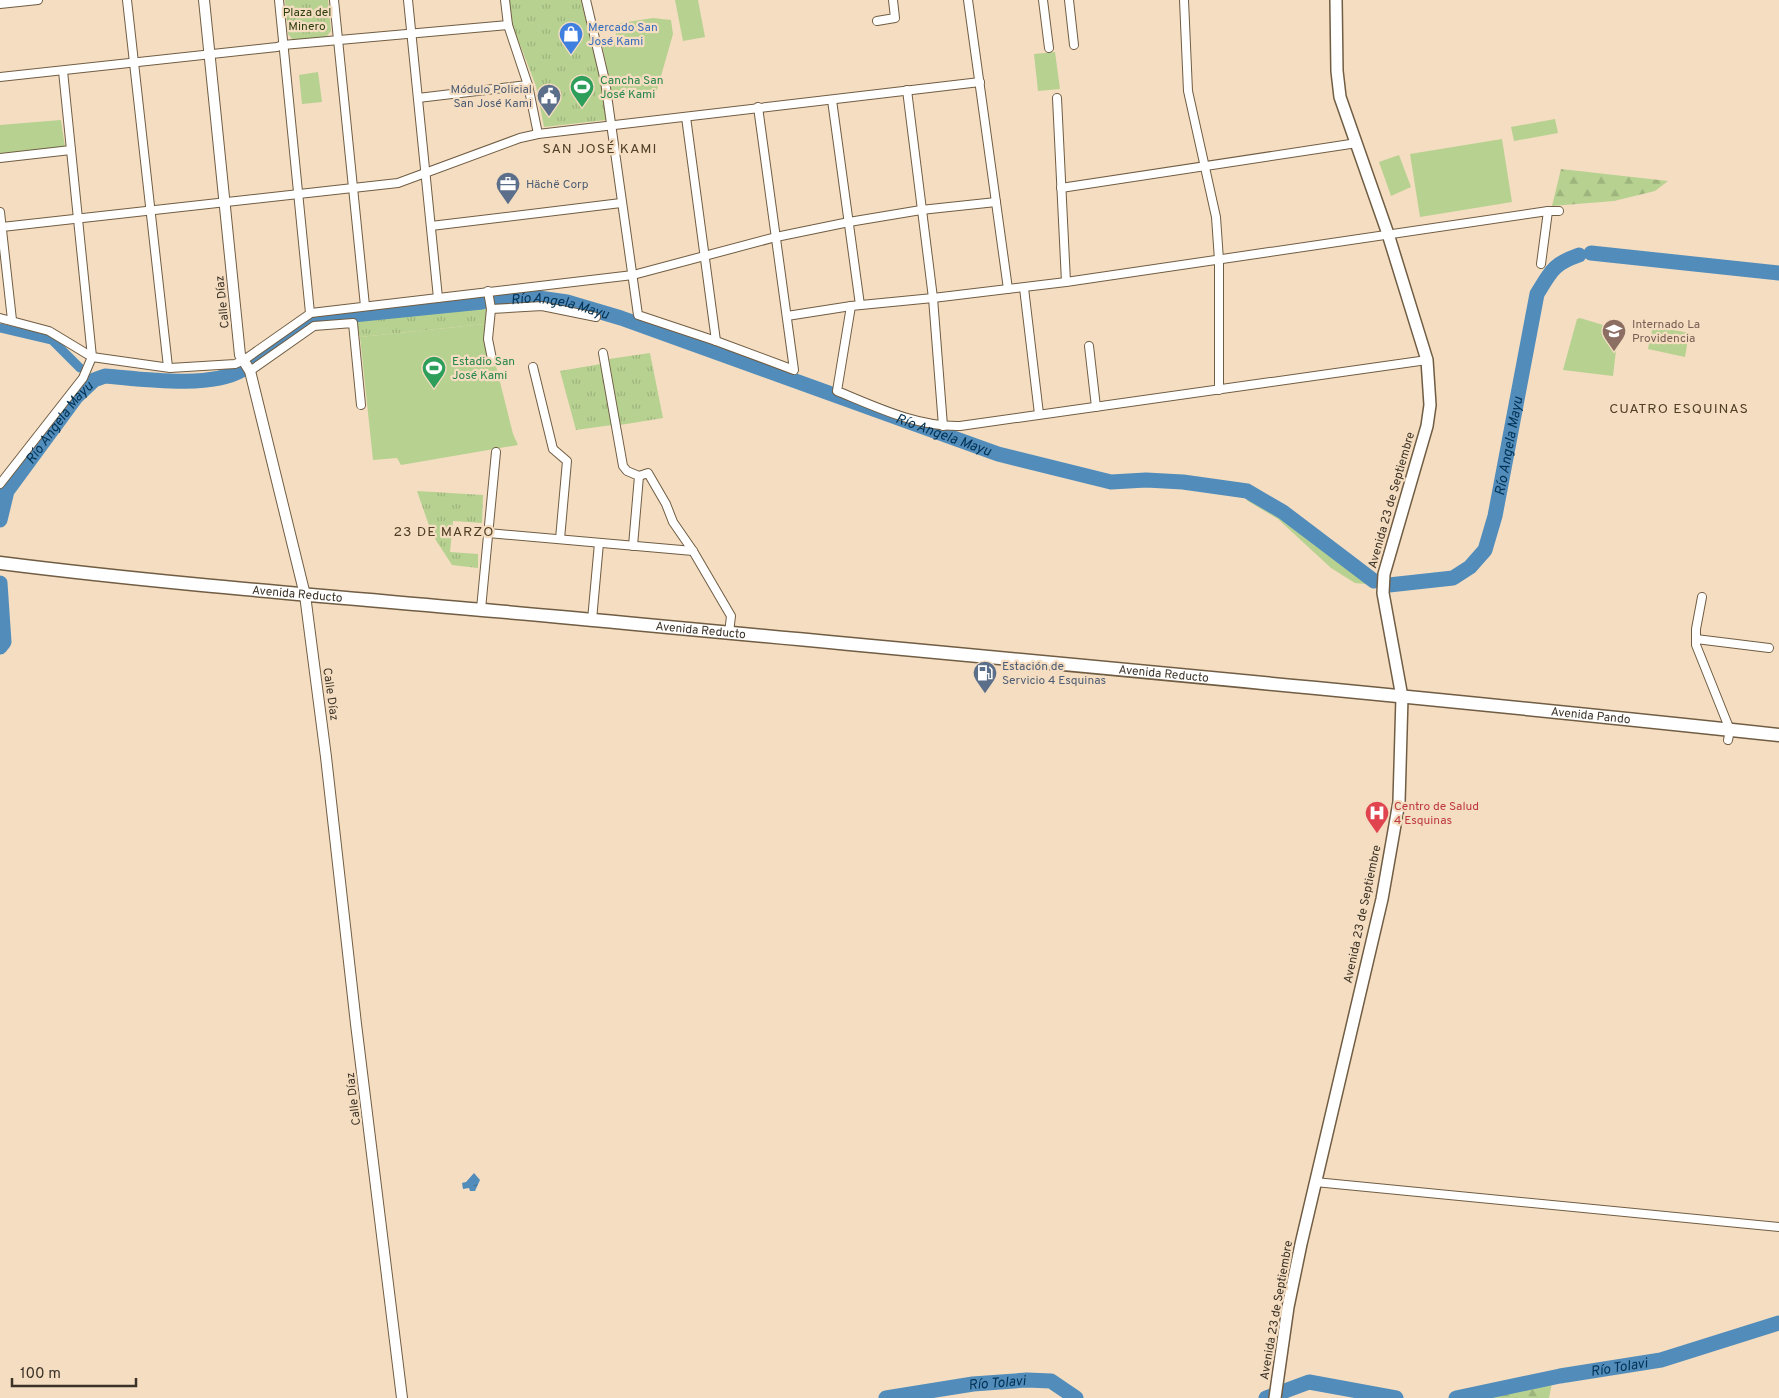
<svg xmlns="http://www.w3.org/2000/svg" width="1779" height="1398" font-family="Overpass,sans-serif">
  <defs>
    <pattern id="forest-firs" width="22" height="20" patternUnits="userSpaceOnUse" patternTransform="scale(1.25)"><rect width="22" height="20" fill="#b7d191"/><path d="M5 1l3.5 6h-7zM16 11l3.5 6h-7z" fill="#9eb47d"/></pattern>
    <pattern id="park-tufts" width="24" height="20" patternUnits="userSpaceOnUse" patternTransform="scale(1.25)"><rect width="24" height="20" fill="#b7d191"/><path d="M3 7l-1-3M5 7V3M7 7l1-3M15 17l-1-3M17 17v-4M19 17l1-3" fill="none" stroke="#9eb47d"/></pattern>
    <pattern id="water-ripples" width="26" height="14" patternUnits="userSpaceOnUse" patternTransform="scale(1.25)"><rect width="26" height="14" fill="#518cbb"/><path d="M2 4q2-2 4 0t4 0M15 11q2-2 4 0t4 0" fill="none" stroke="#447398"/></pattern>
  </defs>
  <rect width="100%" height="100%" fill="#f4ddc1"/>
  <g fill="#b7d191">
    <path d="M675 0H698L705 37 683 41Z"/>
    <path d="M653 18 671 20 673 34 657 90 613 99 602 44 617 40 614 24Z"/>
    <path d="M1055 52 1060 89 1038 91 1034 54Z"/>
    <path d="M318 72 322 102 302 104 299 75Z"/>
    <path d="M1555 119 1558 133 1514 141 1511 127Z"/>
    <path d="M61 120 65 147 0 154V125Z"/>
    <path d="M1502 139 1512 202 1420 217 1410 154Z"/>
    <path d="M1399 155 1411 187 1391 196 1379 162Z"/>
    <path d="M1580 318 1603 325 1616 334V350L1613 376 1563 370 1577 319Z"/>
    <path d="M485 324 491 367 496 366 513 434 518 445 401 465 397 458 373 460 360 337Z"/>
    <path d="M1653 326 1689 333 1685 357 1648 349Z"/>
    <path d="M1246 500C1271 502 1298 529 1318 544 1337 559 1355 573 1375 585L1355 583 1331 568 1278 519Z"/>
  </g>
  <g fill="url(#forest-firs)">
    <path d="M1561 169 1668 181 1655 191 1614 201 1552 206Z"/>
    <path d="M1552 1383 1549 1398H1487Z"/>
  </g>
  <g fill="url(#park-tufts)">
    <path d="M285 0H328L331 31 326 37 293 40 288 34Z"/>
    <path d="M509 0H581L601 82 606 120 544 127 536 86 512 24Z"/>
    <path d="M486 296 488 309 485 324 360 337 355 321 346 319 345 311Z"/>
    <path d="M650 353 663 418 620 425 609 359Z"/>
    <path d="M601 364 612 425 576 430 560 371Z"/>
    <path d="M417 491 483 495 482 523 453 521 450 552 478 554V568L452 565 432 534Z"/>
  </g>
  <path fill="url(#water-ripples)" d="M474 1173 480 1180 475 1191H470L469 1188 463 1189 462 1183 466 1182Z"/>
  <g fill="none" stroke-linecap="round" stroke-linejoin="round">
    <path stroke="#518cbb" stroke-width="9" d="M0 328 52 340 80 368"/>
    <g stroke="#518cbb" stroke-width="15">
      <path d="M1591 253 1779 273"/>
      <path id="s1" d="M499 301 532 297 567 302 621 318 998 454 1111 482 1146 480 1183 482 1247 491 1283 512 1374 581"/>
      <path d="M254 362 313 319 482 302"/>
      <path id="s2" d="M0 520 7 491 76 397 94 380 105 376C142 379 209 389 242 370"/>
      <path d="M0 583 4 642 0 647"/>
      <path id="s3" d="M1389 585 1453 578 1470 567 1485 550 1495 516 1537 294C1551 271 1553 264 1579 255"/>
      <path id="s4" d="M886 1398 973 1384 1027 1380 1051 1381 1076 1398"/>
      <path d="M1266 1398 1309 1382 1396 1398"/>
      <path id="s5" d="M1456 1398 1560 1376 1661 1360 1779 1323"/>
    </g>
    <defs>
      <g id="minor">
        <path d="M127 0 168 367"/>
        <path d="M279 0 310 313"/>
        <path d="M334 0 365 306"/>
        <path d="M408 0 438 298"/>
        <path d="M505 0 508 25 528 85 538 134"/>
        <path d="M586 0 605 81 638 315 716 341 794 370 758 107"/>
        <path d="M968 0 1008 289"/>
        <path d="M1043 0 1049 48"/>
        <path d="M1069 0 1074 45"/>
        <path d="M1184 0 1188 91 1216 217 1219 260V390"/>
        <path d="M0 4 38 0"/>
        <path d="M877 21 895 18 893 0"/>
        <path d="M0 77 277 47 283 45 508 25"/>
        <path d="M907 90 933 298 943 426"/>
        <path d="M418 98 528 85"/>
        <path d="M1057 98 1066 282"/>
        <path d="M832 100 860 305"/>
        <path d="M686 117 716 341"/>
        <path d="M0 158 71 150"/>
        <path d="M1061 188 1357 143"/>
        <path d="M0 212 12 320"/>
        <path d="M431 226 621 203"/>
        <path d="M2 227 398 183 520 138 538 134 980 82"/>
        <path d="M1541 264 1548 211"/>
        <path d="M1024 288 1039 414"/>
        <path d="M488 291 491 309 488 339 492 359"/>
        <path d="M851 306 837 391C876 407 917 427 960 426L1427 360"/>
        <path d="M491 309 542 306 596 317"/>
        <path d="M787 316 851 306 933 298 1066 282 1548 211H1559"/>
        <path d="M0 318 49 331 92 357 170 368 235 364 244 360 311 313 633 275 776 237 849 222 921 210 996 202"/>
        <path d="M1089 346 1096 407"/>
        <path d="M603 353 623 466 627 471 639 476 633 546"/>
        <path d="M533 367 553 449 567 461 560 539"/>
        <path d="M250 371 314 326 353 323 361 405"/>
        <path d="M639 476 648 473 666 504 673 522 693 551 731 616 729 633"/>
        <path d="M0 484 83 378 92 357 63 71"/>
        <path d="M488 533 693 551"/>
        <path d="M1702 597 1696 629V645L1730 730 1728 740"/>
        <path d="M481 609 496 452"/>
        <path d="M592 620 599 543"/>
        <path d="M1696 639 1769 648"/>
        <path d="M1315 1182 1779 1227"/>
      </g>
      <path id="tertiary" d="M204 0 240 355 250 371 305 595 326 757 356 1024 402 1398"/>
      <path id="secondary" d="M1275 1398 1288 1307 1301 1244 1382 899 1399 802 1402 697 1383 593 1384 574 1427 426 1430 405 1427 360 1388 234 1340 97 1337 71 1336 0"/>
      <g id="primary">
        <path id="s6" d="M0 563C190 587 381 600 572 618 974 656 1377 692 1779 735"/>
      </g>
    </defs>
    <use href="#minor" stroke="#705d43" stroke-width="10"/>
    <use href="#tertiary" stroke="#705d43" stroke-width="12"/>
    <use href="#secondary" stroke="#705d43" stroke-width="14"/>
    <use href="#primary" stroke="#705d43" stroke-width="15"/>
    <use href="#minor" stroke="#fff" stroke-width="8"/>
    <use href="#tertiary" stroke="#fff" stroke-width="10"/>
    <use href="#secondary" stroke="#fff" stroke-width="11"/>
    <use href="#primary" stroke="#fff" stroke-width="12"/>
  </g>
  <defs>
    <symbol id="shop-pin" viewBox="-11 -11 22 30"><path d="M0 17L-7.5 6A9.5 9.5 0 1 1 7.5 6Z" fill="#3f7fe0" stroke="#f4ddc1"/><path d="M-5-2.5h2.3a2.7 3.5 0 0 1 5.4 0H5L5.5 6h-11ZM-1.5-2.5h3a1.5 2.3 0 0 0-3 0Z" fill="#fff"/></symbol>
    <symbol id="stadium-pin" viewBox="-11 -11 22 30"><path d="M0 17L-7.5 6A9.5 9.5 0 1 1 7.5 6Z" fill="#2e9e5b" stroke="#f4ddc1"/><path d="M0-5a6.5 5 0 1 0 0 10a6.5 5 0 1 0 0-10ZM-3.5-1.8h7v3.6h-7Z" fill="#fff"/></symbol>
    <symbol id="civic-pin" viewBox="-11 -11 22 30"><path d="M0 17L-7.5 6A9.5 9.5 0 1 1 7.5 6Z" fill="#5c6f8a" stroke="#f4ddc1"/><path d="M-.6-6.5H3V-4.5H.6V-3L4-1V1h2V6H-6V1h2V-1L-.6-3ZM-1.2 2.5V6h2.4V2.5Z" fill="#fff"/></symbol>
    <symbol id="office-pin" viewBox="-11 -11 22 30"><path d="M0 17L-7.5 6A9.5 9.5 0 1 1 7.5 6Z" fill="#5c6f8a" stroke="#f4ddc1"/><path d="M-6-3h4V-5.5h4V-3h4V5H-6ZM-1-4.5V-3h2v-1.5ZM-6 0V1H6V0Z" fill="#fff"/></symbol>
    <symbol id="school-pin" viewBox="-11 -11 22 30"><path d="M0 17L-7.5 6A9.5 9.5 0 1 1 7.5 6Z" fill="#8d6e63" stroke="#f4ddc1"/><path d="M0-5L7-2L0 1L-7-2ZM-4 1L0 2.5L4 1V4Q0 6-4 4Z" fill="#fff"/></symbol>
    <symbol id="fuel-pin" viewBox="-11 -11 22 30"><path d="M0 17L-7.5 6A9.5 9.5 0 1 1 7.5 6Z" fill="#5c6f8a" stroke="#f4ddc1"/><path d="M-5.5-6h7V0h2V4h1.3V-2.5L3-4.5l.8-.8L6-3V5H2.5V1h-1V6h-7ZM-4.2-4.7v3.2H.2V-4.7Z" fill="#fff"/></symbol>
    <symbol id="hospital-pin" viewBox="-11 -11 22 30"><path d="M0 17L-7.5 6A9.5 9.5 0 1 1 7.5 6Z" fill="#e0444e" stroke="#f4ddc1"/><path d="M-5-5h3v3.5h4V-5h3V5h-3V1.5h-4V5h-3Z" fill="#fff"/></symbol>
  </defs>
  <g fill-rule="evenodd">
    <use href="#shop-pin" x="557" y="20" width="28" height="38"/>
    <use href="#stadium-pin" x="568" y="73" width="28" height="38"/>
    <use href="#civic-pin" x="535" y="82" width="28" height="38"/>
    <use href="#office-pin" x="494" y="170" width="28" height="38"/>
    <use href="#school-pin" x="1600" y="317" width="28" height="38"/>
    <use href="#stadium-pin" x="420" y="354" width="28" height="38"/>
    <use href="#fuel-pin" x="971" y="659" width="28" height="38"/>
    <use href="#hospital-pin" x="1363" y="799" width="28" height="38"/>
  </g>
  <g text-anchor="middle" stroke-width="4.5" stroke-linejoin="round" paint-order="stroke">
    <g font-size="12" fill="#2e3e0d" stroke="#f4ddc1">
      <text x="307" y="16">Plaza del<tspan x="307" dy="14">Minero</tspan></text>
    </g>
    <g font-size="12" fill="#366cbe" stroke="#f4ddc1" text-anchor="start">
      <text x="588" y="31">Mercado San<tspan x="588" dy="14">José Kami</tspan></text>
    </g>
    <g font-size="12" fill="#27864d" stroke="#f4ddc1" text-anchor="start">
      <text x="600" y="84">Cancha San<tspan x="600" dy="14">José Kami</tspan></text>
      <text x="452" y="365">Estadio San<tspan x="452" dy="14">José Kami</tspan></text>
    </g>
    <g font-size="12" fill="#4e5e75" stroke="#f4ddc1" text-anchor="start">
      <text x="532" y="93" text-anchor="end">Módulo Policial<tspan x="532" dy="14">San José Kami</tspan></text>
      <text x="526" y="188">Hächë Corp</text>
      <text x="1002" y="670">Estación de<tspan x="1002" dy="14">Servicio 4 Esquinas</tspan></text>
    </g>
    <g font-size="12" fill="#3c3328" stroke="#f4ddc1">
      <text transform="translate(222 302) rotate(-96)" y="4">Calle Díaz</text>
      <text transform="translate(1391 500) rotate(-74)" y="4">Avenida 23 de Septiembre</text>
      <text dy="4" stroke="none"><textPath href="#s6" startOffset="299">Avenida Reducto</textPath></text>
      <text dy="4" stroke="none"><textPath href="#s6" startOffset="704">Avenida Reducto</textPath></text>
      <text dy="4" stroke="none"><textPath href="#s6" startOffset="1169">Avenida Reducto</textPath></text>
      <text transform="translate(331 694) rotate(82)" y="4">Calle Díaz</text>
      <text dy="4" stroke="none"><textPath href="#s6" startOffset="1598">Avenida Pando</textPath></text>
      <text transform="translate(1362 914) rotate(-78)" y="4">Avenida 23 de Septiembre</text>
      <text transform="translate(353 1099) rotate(-97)" y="4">Calle Díaz</text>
      <text transform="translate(1276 1310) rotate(-80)" y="4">Avenida 23 de Septiembre</text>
    </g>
    <g font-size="12" fill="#785e54" stroke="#f4ddc1" text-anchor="start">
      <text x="1632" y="328">Internado La<tspan x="1632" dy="14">Providencia</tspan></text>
    </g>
    <g font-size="12" fill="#be3a42" stroke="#f4ddc1" text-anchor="start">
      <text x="1394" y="810">Centro de Salud<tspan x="1394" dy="14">4 Esquinas</tspan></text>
    </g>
    <g font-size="14" letter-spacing="1" fill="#4f3d25" stroke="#f4ddc1">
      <text x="600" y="153">SAN JOSÉ KAMI</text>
      <text x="1679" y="413">CUATRO ESQUINAS</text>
      <text x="444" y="536">23 DE MARZO</text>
    </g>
    <g font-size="14" font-style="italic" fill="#013152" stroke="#f4ddc1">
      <text dy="5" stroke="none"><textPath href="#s1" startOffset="62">Río Angela Mayu</textPath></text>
      <text dy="5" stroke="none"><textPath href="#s2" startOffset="116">Río Angela Mayu</textPath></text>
      <text dy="5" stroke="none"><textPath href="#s1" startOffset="468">Río Angela Mayu</textPath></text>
      <text dy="5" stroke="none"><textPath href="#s3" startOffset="214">Río Angela Mayu</textPath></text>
      <text dy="5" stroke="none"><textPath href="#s5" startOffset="166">Río Tolavi</textPath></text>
      <text dy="5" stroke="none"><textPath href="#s4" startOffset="112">Río Tolavi</textPath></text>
    </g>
  </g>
  <path d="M12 1378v8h124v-8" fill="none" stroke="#3c3328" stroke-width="2.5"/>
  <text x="20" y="1378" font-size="15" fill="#3c3328" stroke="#f4ddc1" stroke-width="4" paint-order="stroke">100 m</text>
</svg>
